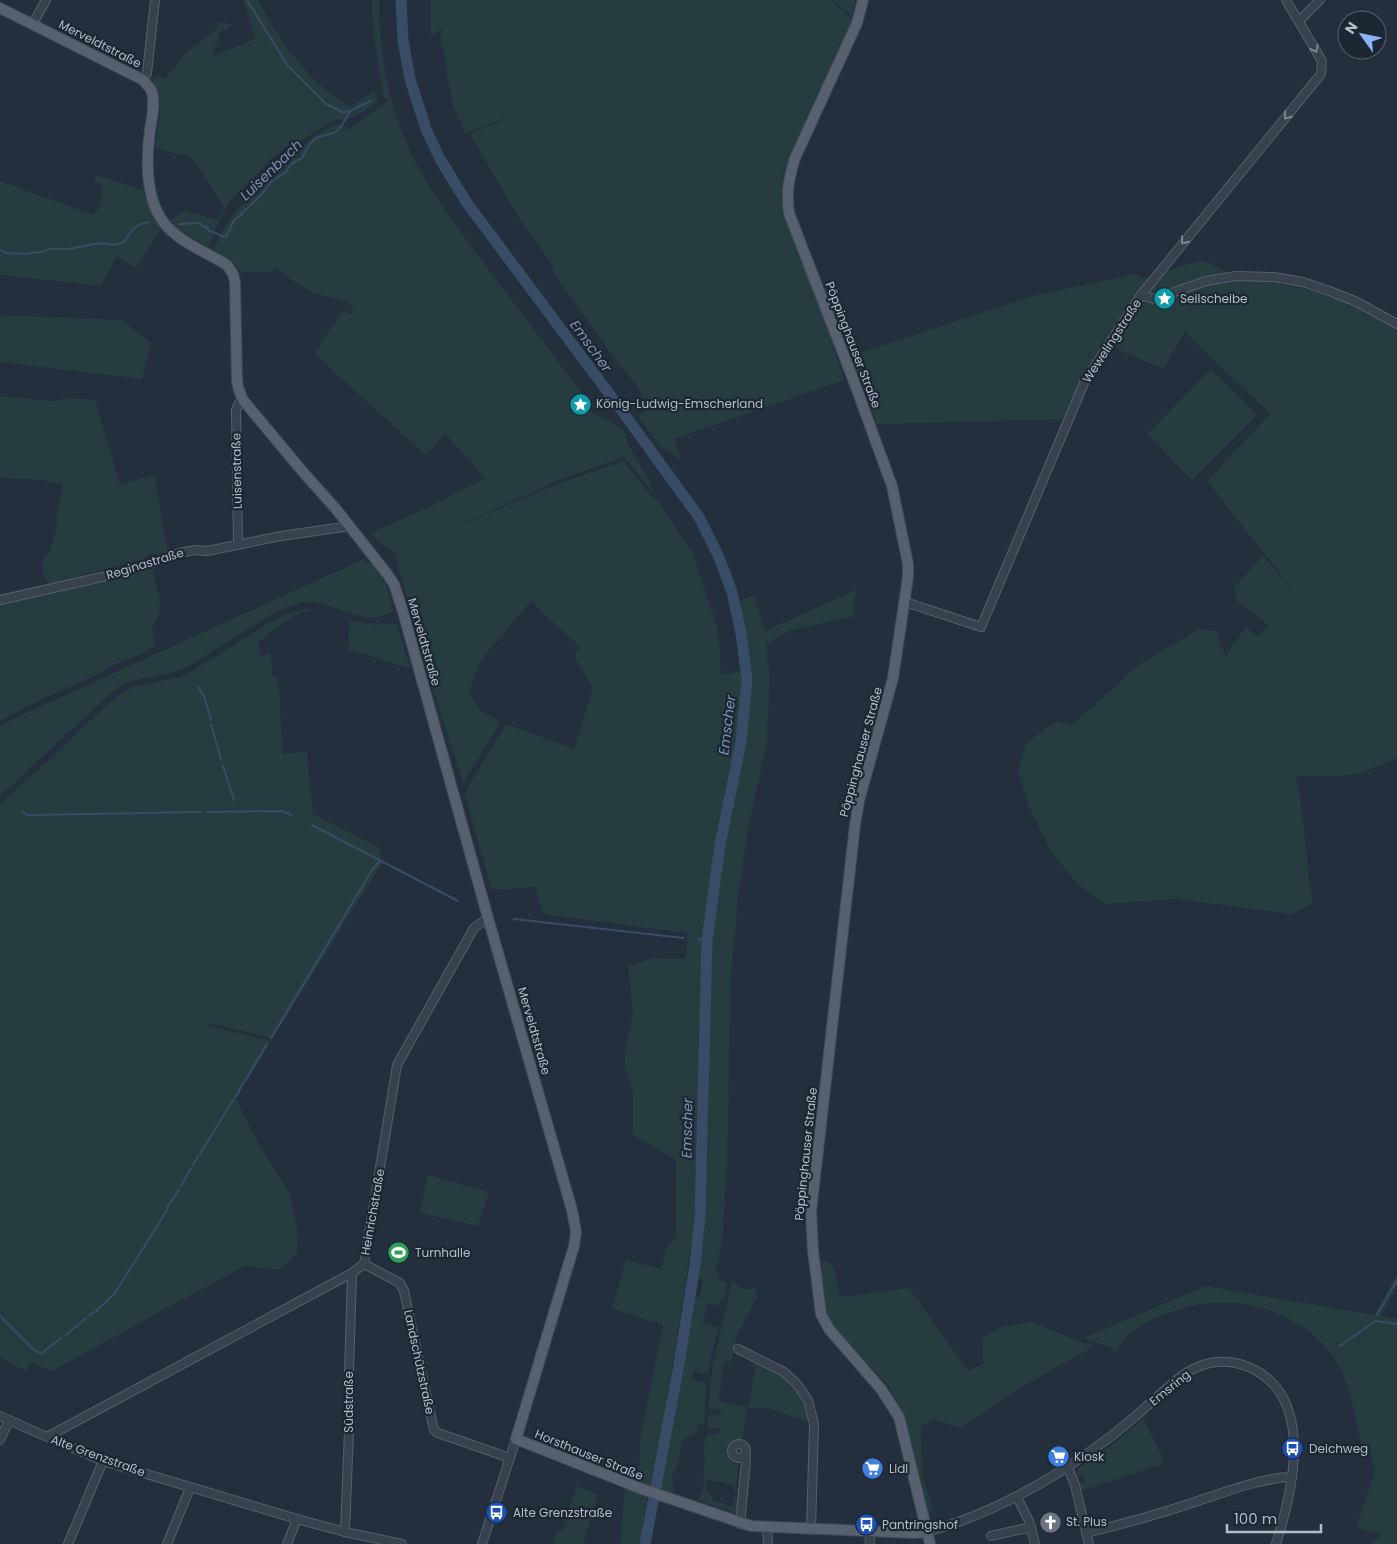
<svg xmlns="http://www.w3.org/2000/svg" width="1397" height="1544" font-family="Poppins,sans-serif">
  <rect width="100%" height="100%" fill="#242f3e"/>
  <g fill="#263c3f">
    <path d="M243 0H258C274 29 292 58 316 81 327 92 339 98 350 107L374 91 378 101 370 108 353 117 333 121 300 141 285 147 230 201 216 227 210 243 207 247 177 228 170 220 185 210 215 220 220 217 224 208 208 181 190 157 155 148 161 107 158 106V94L152 78 155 76 166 78 170 71 178 64 179 59 190 49 201 42 217 28 219 22 232 24 228 29 221 31C219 39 214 45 213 54H217L255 39 249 17Z"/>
    <path d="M372 0H379C380 48 386 96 405 140 424 184 454 223 482 261 518 309 554 356 589 403H583L579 424 584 408 623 429 629 446 650 482 653 493 624 457 557 481 431 538 557 484 624 461 651 496 658 501 693 554 718 630 721 674 748 671 742 685 741 711 736 744 716 843 708 894 703 943 699 1114 694 1228 676 1343 662 1426 649 1488 637 1483 638 1481 641 1435 663 1325 612 1308 626 1260 661 1269 666 1250 676 1237V1159L633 1135V1092L625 1066V1054L633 1013 628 967 652 958 686 959 687 933 542 914 536 887 492 890 465 795 469 785 506 724 574 749 593 688 574 656 580 647 531 601 480 661 469 692 479 710 501 722 463 783 418 641 395 554 370 533 429 507 485 478 445 433 426 456 314 353 342 311 353 315 352 307 347 301 315 294 297 284 275 267 273 271 270 272H240L234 263 214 250C219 238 225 225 233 215 241 205 255 196 259 184L286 158 291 156 315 135 336 124H340L348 130 388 101 387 98 384 99C379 66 371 33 372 0Z"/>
    <path d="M431 0H855L852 16 835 2 834 3 852 19 793 148 781 180 785 183 784 188 834 343 833 347 844 380 674 439 681 460 659 445 638 416 645 409 639 388 621 367 557 278 549 260 519 218 470 134 536 105 465 134 453 104 441 39 442 28 431 36Z"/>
    <path d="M96 175 143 190 152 213 161 229 136 268 116 257 101 286 0 275V181L91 214 98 210C102 200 106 186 95 180Z"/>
    <path d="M1204 260 1237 278 1262 281 1301 288 1350 303 1380 318 1397 329V758C1385 763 1372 769 1360 773 1339 778 1317 776 1296 776L1301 803 1312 904 1292 914 1177 899 1105 904 1079 885 1050 850 1030 809 1018 772 1026 743 1057 721 1072 725 1140 664 1196 631 1195 629 1216 631 1224 653 1235 667 1226 655 1246 627 1258 637 1269 626 1236 600 1235 586 1263 556 1297 595 1207 481 1270 414 1185 332 1163 369 1113 347 1091 378 1071 419 877 424 858 375 856 354 1036 295 1136 274 1141 278Z"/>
    <path d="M0 315 122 320 151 343 142 379 0 362Z"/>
    <path d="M1211 369 1257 415 1192 480 1147 434Z"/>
    <path d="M0 396 51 401 69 398 95 400 120 484C132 483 141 476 154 476L168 552 144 556V559L49 584C41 574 42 568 44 556L50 551 55 533 58 528 56 521 62 484 41 480 6 478V477L0 478Z"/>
    <path d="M364 559 366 563H372L386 584 393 611C366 630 338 602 309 602 287 603 268 617 250 628 237 636 224 644 211 652 202 657 194 664 185 668 160 679 138 673 113 691L0 796V725Z"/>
    <path d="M152 566 159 597 160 611 152 627 156 645 139 655 115 664 96 675 42 699 0 721V601Z"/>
    <path d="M856 590 853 617 791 630 766 644 770 679 767 741 747 834 738 898 731 979 727 1157 723 1234 716 1272 735 1283 741 1289H756L757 1297 734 1342 736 1343 731 1362 725 1361 718 1402 748 1407 756 1367 751 1366 756 1361C790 1377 801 1385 811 1422L764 1407 748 1408 742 1440 732 1443C728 1448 728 1454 733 1459L731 1463 737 1465 738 1460 742 1463H738L736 1490 740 1491V1493L734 1492V1485L708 1480 706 1491 711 1492 712 1500 725 1504 728 1506H733L734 1497 740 1498 738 1514 698 1500 703 1489 704 1479 703 1476 705 1458 703 1453 705 1439 707 1435 721 1433 722 1430 717 1428H710L708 1426C708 1420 707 1415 713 1413L714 1415 719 1416 721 1412 718 1409C713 1409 711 1411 708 1405L713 1362 717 1359 715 1355 731 1287C732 1280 725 1278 719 1275L718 1277V1279L727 1283 725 1298 715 1306 709 1304 707 1305 703 1321V1323L717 1327 718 1329 711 1356 708 1374 693 1372 692 1380 707 1383 704 1423H699C696 1437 693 1434 683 1439L676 1470 673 1471 672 1486 675 1491 673 1495 658 1491 693 1297 700 1298 703 1279 697 1278C706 1233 706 1185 708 1139 709 1066 709 992 714 919 718 874 728 829 737 785 744 750 752 713 750 677 749 651 744 627 738 602L754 595 765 631Z"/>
    <path d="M304 609H308L309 612H302L290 618 258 642 261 656 271 654 272 676 278 677 283 754 307 752 313 814 379 848 382 863 273 1038 209 1023 208 1026 271 1041 236 1099 260 1146 291 1196 298 1239 297 1254 280 1270 244 1266 52 1371 31 1362 26 1371 0 1357V805L117 696 136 686 184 676 274 620 290 613Z"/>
    <path d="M350 620 374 625 391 623 397 625 410 668H407L348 649Z"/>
    <path d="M428 1175 489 1192 478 1226 420 1213Z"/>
    <path d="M825 1261 829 1262 834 1267 839 1297 909 1288 968 1371 983 1364V1338L1003 1326 1032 1322 1070 1338 1095 1346 1016 1390 961 1428 932 1419 921 1427 923 1477 934 1512 928 1514C923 1494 918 1474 913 1455 907 1430 902 1407 888 1386 870 1361 838 1342 825 1314L819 1263Z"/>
    <path d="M1397 1274V1286L1381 1316 1397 1319V1544H1371L1382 1534 1356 1528 1375 1471 1369 1446 1362 1447C1354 1412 1350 1373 1324 1345 1314 1333 1301 1325 1287 1318 1244 1297 1202 1298 1158 1317 1139 1325 1125 1334 1115 1353L1110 1347 1083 1338 1206 1286 1374 1315Z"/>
    <path d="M1143 1419 1165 1463 1081 1491 1080 1484 1085 1483 1083 1476 1078 1477 1077 1473 1079 1468 1112 1445Z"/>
    <path d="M577 1486 598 1495 583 1544H553L557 1531 562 1532Z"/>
    <path d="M625 1486 647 1495 640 1544H620Z"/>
  </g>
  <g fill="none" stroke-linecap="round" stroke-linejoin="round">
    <g stroke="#394c67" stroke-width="2">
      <path d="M247 0 288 66 326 104 343 112 350 111 371 101"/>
      <path d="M179 224 200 223 202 226 207 227 209 231C215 231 220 237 226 237L233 222 261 195 272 181 285 173 291 164 302 158 309 145 316 138 333 133 338 130 342 125 350 111"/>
      <path d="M0 250 7 253 25 254 41 252 50 249H69L101 243 113 245 123 243C131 231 135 224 149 222"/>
      <path d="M198 687 204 696 211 720"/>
      <path d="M211 725 221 759"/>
      <path d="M223 766 234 800"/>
      <path d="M21 811 27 815H33L201 812"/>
      <path d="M208 812 281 811 292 815"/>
      <path d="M312 825 458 901"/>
      <path d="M514 919 684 938"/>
      <path d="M698 939 707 940"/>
      <path d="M271 1038 372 870 380 861"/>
      <path d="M245 1081 267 1044"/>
      <path d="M237 1095 243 1083"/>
      <path d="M235 1097 236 1096"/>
      <path d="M200 1154 233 1100"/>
      <path d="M193 1165 198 1156"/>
      <path d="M181 1186 191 1168"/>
      <path d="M174 1198 179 1189"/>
      <path d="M167 1208 173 1199"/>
      <path d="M144 1247 167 1210"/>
      <path d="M139 1255 143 1248"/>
      <path d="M126 1275 138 1257"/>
      <path d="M95 1312 114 1294 125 1277"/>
      <path d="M1377 1315 1397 1280"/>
      <path d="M0 1316 33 1349 41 1354 61 1338"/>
      <path d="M89 1316 93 1313"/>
      <path d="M66 1335 86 1318"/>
      <path d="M1340 1346 1375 1321 1397 1324"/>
    </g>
    <path stroke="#394c67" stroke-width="11" d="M401 0 403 40 410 79 426 129 440 159 467 203 622 411 699 517 718 555 732 592 741 633 747 680 741 742 720 845 707 940 700 1217 695 1265 678 1370 645 1544"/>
    <defs>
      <g id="minor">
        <path d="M1299 21 1320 0"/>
        <path d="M32 25 46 0"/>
        <path d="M143 80 147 73 155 0"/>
        <path d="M1141 295 1154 299 1206 281 1236 276 1274 277 1303 282 1332 292 1357 302 1397 324"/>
        <path d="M238 544 236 410 239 403 243 400"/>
        <path d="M0 600 115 574 149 564 179 553 195 550 207 551 281 536 350 526"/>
        <path d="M905 602 981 627 1084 383 1141 295 1321 74 1322 61 1286 0"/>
        <path d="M364 1264 400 1283 404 1291 434 1430 438 1433 510 1458"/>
        <path d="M738 1349 784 1372 797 1384 808 1400 814 1424 811 1530"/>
        <path d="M0 1416 31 1430 103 1461 297 1519 345 1532 402 1544"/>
        <path d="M47 1437 352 1273 364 1264 397 1065 474 928 488 918"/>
        <path d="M0 1440 9 1420"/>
        <circle cx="739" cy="1451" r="7"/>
        <path d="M1068 1468 1075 1485 1089 1544"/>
        <path d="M1017 1497 1029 1521 1035 1544"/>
        <path d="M740 1524 746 1462 745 1454"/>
        <path d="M767 1528 768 1544"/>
        <path d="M345 1532 350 1406 349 1374 352 1273"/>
        <path d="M869 1532 870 1544"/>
        <path d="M927 1532C995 1513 1058 1477 1114 1434 1129 1422 1143 1410 1157 1397 1170 1386 1183 1372 1200 1366 1218 1359 1238 1361 1255 1370 1315 1402 1292 1493 1276 1544"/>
        <path d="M1086 1533C1123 1524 1159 1514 1195 1502 1222 1493 1264 1477 1292 1477"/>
        <path d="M991 1536 1031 1527"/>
        <path d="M68 1544 103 1461"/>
        <path d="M167 1544 190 1488"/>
        <path d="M287 1544 297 1519"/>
        <path d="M482 1544 516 1439"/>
      </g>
      <g id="major">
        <path d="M863 0 857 23 795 158C789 178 786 192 789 213L853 379 892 486 908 564V577L893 678 859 801 855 825 811 1212 813 1251 821 1314 829 1329 881 1389 899 1417 930 1544"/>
        <path d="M0 8 143 80C146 84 150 87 152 92 155 104 152 119 150 130 146 160 145 198 164 223 179 242 206 252 227 265L233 274 235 282 237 382 239 390 243 400 303 472 336 509 388 575 394 584 403 612 488 918 572 1210 576 1232 574 1246 516 1439 642 1489 751 1526 914 1533 927 1532"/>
      </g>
    </defs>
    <use href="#minor" stroke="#565f6c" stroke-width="10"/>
    <use href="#major" stroke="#414a57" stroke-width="12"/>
    <use href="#minor" stroke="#38414e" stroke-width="8"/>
    <use href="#major" stroke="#56606e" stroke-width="10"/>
  </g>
  <defs><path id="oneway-chevron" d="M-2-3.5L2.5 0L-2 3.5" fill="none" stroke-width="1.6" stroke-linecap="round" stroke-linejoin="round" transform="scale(1.25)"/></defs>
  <g stroke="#7c8592">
    <use href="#oneway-chevron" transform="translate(1315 49) rotate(60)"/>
    <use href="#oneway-chevron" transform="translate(1287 116) rotate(129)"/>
    <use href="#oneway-chevron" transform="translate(1184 241) rotate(129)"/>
  </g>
  <defs>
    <symbol id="sight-disc" viewBox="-11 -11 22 22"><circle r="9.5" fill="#0f9aa8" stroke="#1d2633"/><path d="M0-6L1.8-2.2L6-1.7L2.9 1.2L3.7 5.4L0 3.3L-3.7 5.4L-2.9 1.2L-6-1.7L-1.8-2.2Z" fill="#fff"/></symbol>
    <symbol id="stadium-disc" viewBox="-11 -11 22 22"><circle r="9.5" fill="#2e9e5b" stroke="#1d2633"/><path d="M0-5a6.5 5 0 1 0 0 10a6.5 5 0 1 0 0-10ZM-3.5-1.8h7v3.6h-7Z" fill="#fff"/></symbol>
    <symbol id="bus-disc" viewBox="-11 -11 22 22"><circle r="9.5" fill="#1a4fb4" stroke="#1d2633"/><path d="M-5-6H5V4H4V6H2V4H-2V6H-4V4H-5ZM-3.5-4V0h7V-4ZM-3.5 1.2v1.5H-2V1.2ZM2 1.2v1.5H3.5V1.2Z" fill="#fff"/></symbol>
    <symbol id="supermarket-disc" viewBox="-11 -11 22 22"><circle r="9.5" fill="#3f7fe0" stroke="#1d2633"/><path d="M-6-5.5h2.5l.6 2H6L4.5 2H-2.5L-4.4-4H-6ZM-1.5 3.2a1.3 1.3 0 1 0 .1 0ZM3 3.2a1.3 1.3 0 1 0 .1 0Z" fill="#fff"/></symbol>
    <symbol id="church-disc" viewBox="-11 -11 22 22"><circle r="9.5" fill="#6b7280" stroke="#1d2633"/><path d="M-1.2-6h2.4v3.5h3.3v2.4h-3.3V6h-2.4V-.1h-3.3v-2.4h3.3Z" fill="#fff"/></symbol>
  </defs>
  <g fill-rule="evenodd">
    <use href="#sight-disc" x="1152" y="286" width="25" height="25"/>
    <use href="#sight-disc" x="568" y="392" width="25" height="25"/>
    <use href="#stadium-disc" x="386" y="1240" width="25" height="25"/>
    <use href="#bus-disc" x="1280" y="1436" width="25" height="25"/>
    <use href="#supermarket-disc" x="1046" y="1444" width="25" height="25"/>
    <use href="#supermarket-disc" x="860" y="1456" width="25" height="25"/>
    <use href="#bus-disc" x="484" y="1500" width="25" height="25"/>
    <use href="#church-disc" x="1038" y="1510" width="25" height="25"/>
    <use href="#bus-disc" x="854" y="1512" width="25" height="25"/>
  </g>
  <g text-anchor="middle" stroke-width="4.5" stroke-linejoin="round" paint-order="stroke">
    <g font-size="12" fill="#b4bcc9" stroke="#1d2633">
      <text transform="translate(100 44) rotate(27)" y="4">Merveldtstraße</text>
      <text transform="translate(1112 341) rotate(-57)" y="4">Wewelingstraße</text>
      <text transform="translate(853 345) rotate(69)" y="4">Pöppinghauser Straße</text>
      <text transform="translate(237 471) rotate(-91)" y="4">Luisenstraße</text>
      <text transform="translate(145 564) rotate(-17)" y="4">Reginastraße</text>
      <text transform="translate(424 642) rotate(74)" y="4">Merveldtstraße</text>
      <text transform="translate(861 752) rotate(-75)" y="4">Pöppinghauser Straße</text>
      <text transform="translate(534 1031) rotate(74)" y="4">Merveldtstraße</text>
      <text transform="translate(806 1154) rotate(-84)" y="4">Pöppinghauser Straße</text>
      <text transform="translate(373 1212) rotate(-80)" y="4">Heinrichstraße</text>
      <text transform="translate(419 1362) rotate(78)" y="4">Landschützstraße</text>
      <text transform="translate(1170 1388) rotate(-39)" y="4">Emsring</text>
      <text transform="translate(349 1402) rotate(-90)" y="4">Südstraße</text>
      <text transform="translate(589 1455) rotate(22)" y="4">Horsthauser Straße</text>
      <text transform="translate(98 1456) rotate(20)" y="4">Alte Grenzstraße</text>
    </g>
    <g font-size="12" fill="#b4bcc9" stroke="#1d2633" text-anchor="start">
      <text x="1180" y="303">Seilscheibe</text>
      <text x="596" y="408">König-Ludwig-Emscherland</text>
      <text x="415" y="1257">Turnhalle</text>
      <text x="1309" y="1453">Deichweg</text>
      <text x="1074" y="1461">Kiosk</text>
      <text x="889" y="1473">Lidl</text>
      <text x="513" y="1517">Alte Grenzstraße</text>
      <text x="1066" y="1526">St. Pius</text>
      <text x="882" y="1529">Pantringshof</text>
    </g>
    <g font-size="14" font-style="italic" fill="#7c92b1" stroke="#1d2633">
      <text transform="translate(271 170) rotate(-44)" y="5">Luisenbach</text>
      <text transform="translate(591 346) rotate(54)" y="5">Emscher</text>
      <text transform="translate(727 725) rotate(-83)" y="5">Emscher</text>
      <text transform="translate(687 1128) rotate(-89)" y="5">Emscher</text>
    </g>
  </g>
  <g transform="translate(1362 35) rotate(303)"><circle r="24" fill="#1d2633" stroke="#59626f"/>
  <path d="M0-4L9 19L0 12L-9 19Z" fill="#8ab4f8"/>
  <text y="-8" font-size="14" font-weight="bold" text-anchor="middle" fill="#b4bcc9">N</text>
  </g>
  <path d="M1227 1524v8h94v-8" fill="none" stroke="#b4bcc9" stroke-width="2.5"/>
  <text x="1234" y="1524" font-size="15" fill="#b4bcc9" stroke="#1d2633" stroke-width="4" paint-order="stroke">100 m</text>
</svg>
